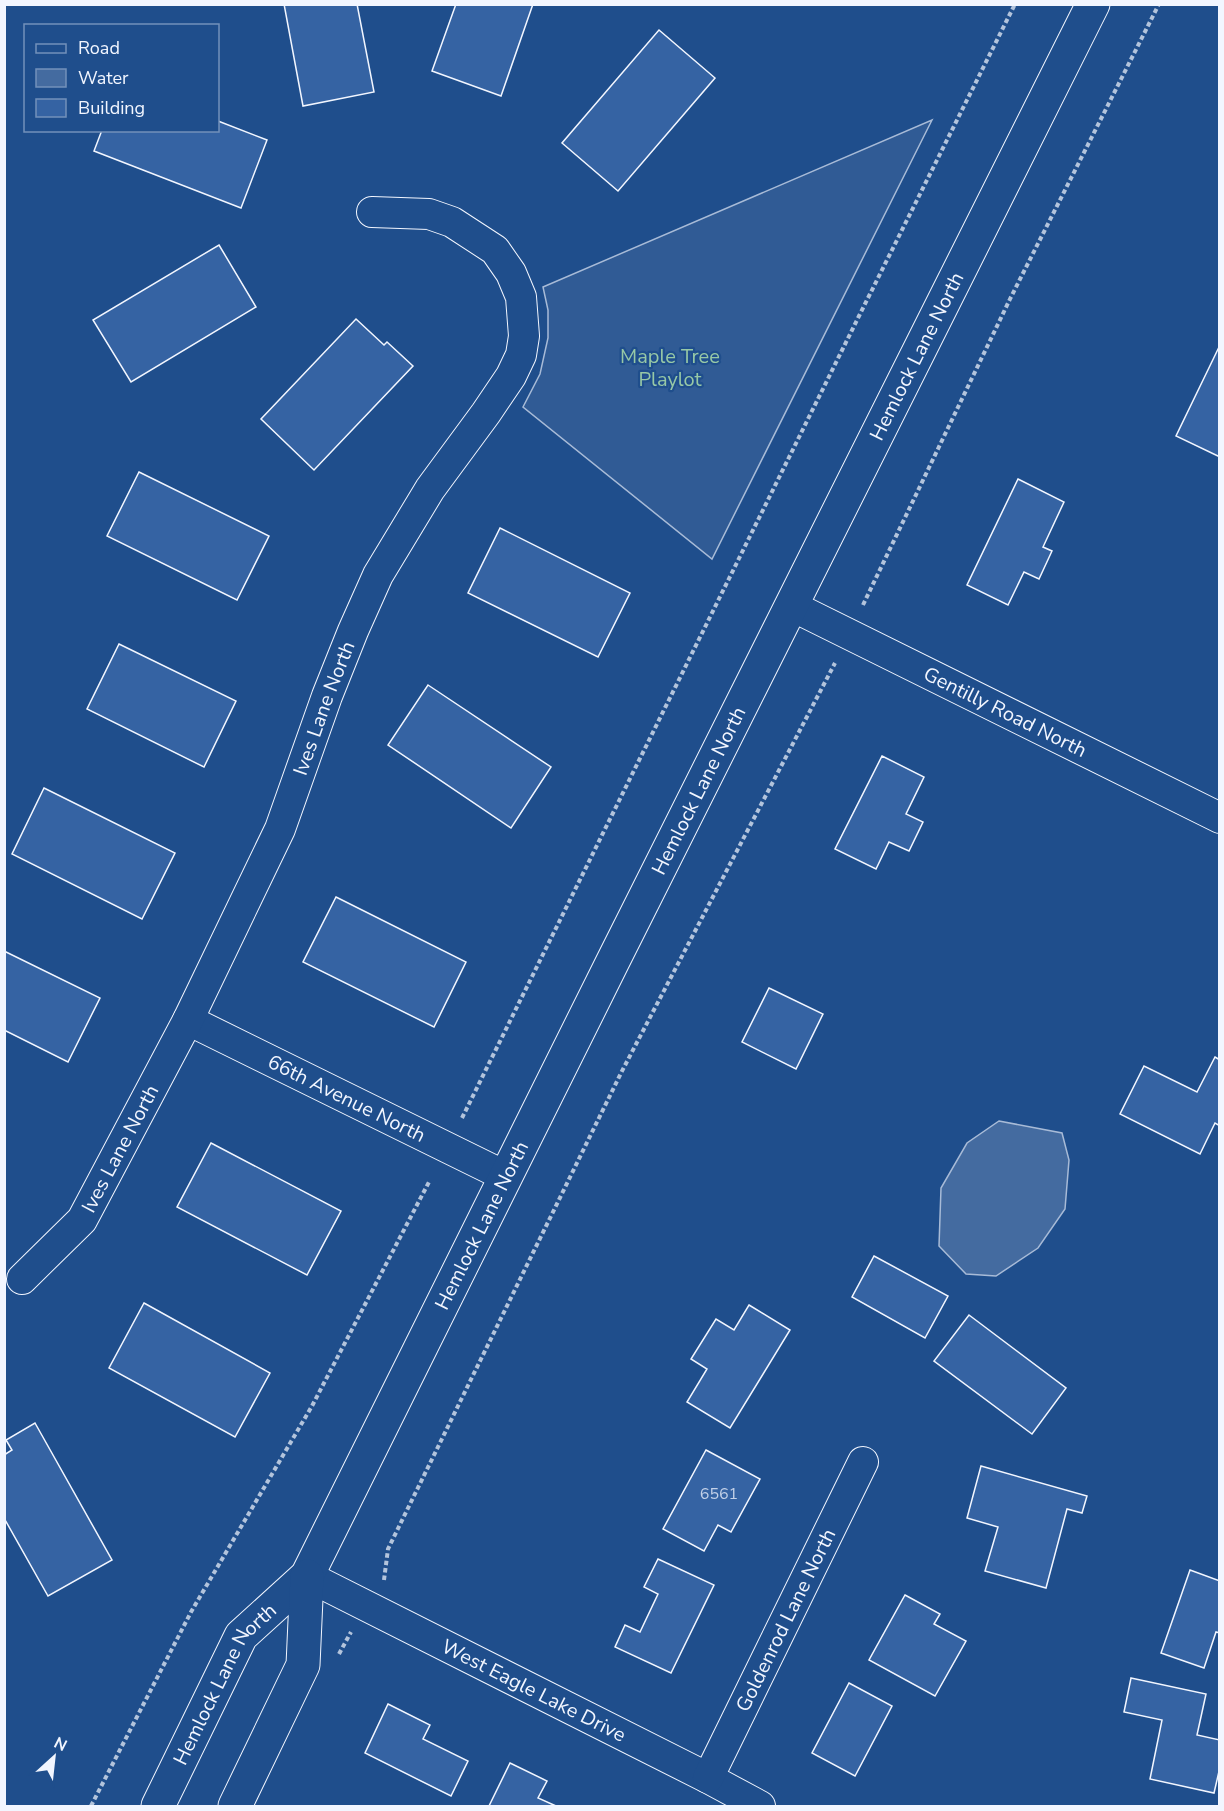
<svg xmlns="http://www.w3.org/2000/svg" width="1224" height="1811" font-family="'Nunito Sans',sans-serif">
  <rect width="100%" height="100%" fill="#1f4e8c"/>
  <path fill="#305b95" stroke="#a8bbd7" stroke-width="1.5" d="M932 120 712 559 523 407 540 374 548 338V310L543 287Z"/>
  <path fill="#446ba0" stroke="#a8bbd7" stroke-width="1.5" d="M999 1121 1062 1133 1069 1160 1065 1209 1038 1248 996 1276 966 1274 939 1246 941 1188 967 1143Z"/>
  <g fill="#3563a3" stroke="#f2f6ff" stroke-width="1.5">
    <path d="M284 4H357L374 92 303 106Z"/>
    <path d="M456 4H533L501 96 432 71Z"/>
    <path d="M659 30 715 78 618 191 562 143Z"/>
    <path d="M218 121 267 140 241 208 94 151 102 130H218Z"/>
    <path d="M219 245 256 307 131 382 93 320Z"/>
    <path d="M356 319 384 345 387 342 413 366 314 470 261 419Z"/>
    <path d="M1220 345V457L1176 436Z"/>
    <path d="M139 472 269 536 237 600 107 536Z"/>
    <path d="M1018 479 1064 502 1043 547 1052 551 1039 579 1024 572 1008 605 967 585Z"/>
    <path d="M500 528 630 593 598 657 468 593Z"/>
    <path d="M119 644 236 701 204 767 87 709Z"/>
    <path d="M428 685 551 767 511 828 388 745Z"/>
    <path d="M882 756 924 777 906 814 923 822 909 851 889 842 876 869 835 849Z"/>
    <path d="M44 788 175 853 142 919 12 854Z"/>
    <path d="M336 897 466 962 434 1027 303 962Z"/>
    <path d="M4 951 100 998 68 1062 4 1030Z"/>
    <path d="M769 988 823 1014 796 1069 742 1042Z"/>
    <path d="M1215 1057 1220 1060V1126L1215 1123 1200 1154 1120 1114 1144 1066 1197 1092Z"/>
    <path d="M211 1143 341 1211 307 1275 177 1207Z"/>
    <path d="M874 1256 948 1296 925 1338 852 1297Z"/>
    <path d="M144 1303 270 1373 235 1437 109 1368Z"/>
    <path d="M749 1305 790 1330 730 1428 687 1402 707 1369 691 1359 716 1319 734 1330Z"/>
    <path d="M969 1315 1066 1388 1032 1434 934 1361Z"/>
    <path d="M35 1423 112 1560 48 1596 4 1518V1455L12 1450 6 1440Z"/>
    <path d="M706 1450 760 1479 731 1532 718 1525 704 1551 663 1529Z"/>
    <path d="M981 1466 1087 1496 1082 1513 1067 1509 1046 1588 985 1571 998 1527 967 1518Z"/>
    <path d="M658 1559 714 1585 671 1673 615 1647 625 1625 640 1632 658 1594 644 1587Z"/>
    <path d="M1190 1570 1220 1581V1633L1216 1632 1204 1668 1161 1653Z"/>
    <path d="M905 1595 940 1614 934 1624 966 1641 935 1696 869 1660Z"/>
    <path d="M1131 1678 1206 1694 1197 1735 1220 1740V1767L1214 1793 1150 1779 1162 1720 1124 1712Z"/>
    <path d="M849 1683 892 1706 855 1776 812 1753Z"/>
    <path d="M388 1704 430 1725 423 1739 468 1761 451 1796 365 1753Z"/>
    <path d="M510 1763 547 1781 538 1798 556 1806H489Z"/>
  </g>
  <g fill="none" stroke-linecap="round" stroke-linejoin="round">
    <defs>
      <g id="minor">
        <path id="s1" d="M792 606 1220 818"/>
        <path id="s2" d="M188 1020 505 1176"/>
        <path id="s3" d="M22 1279 82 1220 188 1020 280 829 327 696 353 631 378 575 430 489 486 413 511 376 521 355 524 336 521 297 511 273 495 250 452 222 429 214 372 212"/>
        <path id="s4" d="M307 1576 708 1778 760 1806"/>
        <path id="s5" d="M708 1778 863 1462"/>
      </g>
      <g id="secondary">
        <path id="s6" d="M158 1806 241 1636 307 1576 613 961 1093 4"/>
        <path d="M235 1806 303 1665 307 1576"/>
      </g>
    </defs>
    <use href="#minor" stroke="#f2f6ff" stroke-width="32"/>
    <use href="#secondary" stroke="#f2f6ff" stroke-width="35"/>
    <g stroke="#b3c4dc" stroke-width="4" stroke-dasharray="4.5 3" stroke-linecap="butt">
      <path d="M863 605 1010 299 1159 4"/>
      <path d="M462 1118 859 316 1015 4"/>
      <path d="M384 1580 388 1549 621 1073 835 663"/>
      <path d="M339 1654 351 1632"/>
      <path d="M91 1806 191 1612 312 1406 430 1180"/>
    </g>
    <use href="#minor" stroke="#1f4e8c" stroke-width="30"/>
    <use href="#secondary" stroke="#1f4e8c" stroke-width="33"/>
  </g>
  <g text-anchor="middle" stroke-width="4.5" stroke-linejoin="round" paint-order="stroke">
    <g font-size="16" fill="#c3d1e8">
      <text x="719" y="1499">6561</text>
    </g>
    <g font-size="20" fill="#f2f6ff" stroke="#1f4e8c">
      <text dy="7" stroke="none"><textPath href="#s6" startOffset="1642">Hemlock Lane North</textPath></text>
      <text dy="7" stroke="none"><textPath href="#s3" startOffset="651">Ives Lane North</textPath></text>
      <text dy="7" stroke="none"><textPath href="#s1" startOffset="238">Gentilly Road North</textPath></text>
      <text dy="7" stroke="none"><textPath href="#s6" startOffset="1156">Hemlock Lane North</textPath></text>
      <text dy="7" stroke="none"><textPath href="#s2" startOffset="177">66th Avenue North</textPath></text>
      <text dy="7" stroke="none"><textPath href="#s3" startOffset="165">Ives Lane North</textPath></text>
      <text dy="7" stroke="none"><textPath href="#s6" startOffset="670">Hemlock Lane North</textPath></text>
      <text dy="7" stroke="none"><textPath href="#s5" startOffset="176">Goldenrod Lane North</textPath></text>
      <text dy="7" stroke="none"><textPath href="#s6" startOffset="140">Hemlock Lane North</textPath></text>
      <text dy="7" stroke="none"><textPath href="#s4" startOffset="254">West Eagle Lake Drive</textPath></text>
    </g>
    <g font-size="20" fill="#97c8a6" stroke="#1f4e8c">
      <text x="670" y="363">Maple Tree<tspan x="670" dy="23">Playlot</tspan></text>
    </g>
  </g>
  <rect width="1224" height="1811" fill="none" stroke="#f2f6ff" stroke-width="12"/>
  <rect x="24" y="24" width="195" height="108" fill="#1f4e8c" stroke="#7391ba" stroke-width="1.5"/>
  <rect x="36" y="44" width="30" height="9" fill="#1f4e8c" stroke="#7391ba" stroke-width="1.5"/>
  <text x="78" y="54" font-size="18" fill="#f2f6ff">Road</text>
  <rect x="36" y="69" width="30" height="18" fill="#446ba0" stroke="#7391ba" stroke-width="1.5"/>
  <text x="78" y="84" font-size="18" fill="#f2f6ff">Water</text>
  <rect x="36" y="99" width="30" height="18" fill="#3563a3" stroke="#7391ba" stroke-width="1.5"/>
  <text x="78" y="114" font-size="18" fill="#f2f6ff">Building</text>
  <g transform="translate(54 1757) rotate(27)" stroke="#1f4e8c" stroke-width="4.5" paint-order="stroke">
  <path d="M0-4.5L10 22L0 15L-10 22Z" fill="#f2f6ff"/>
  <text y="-9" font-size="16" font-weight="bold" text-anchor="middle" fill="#f2f6ff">N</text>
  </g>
</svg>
